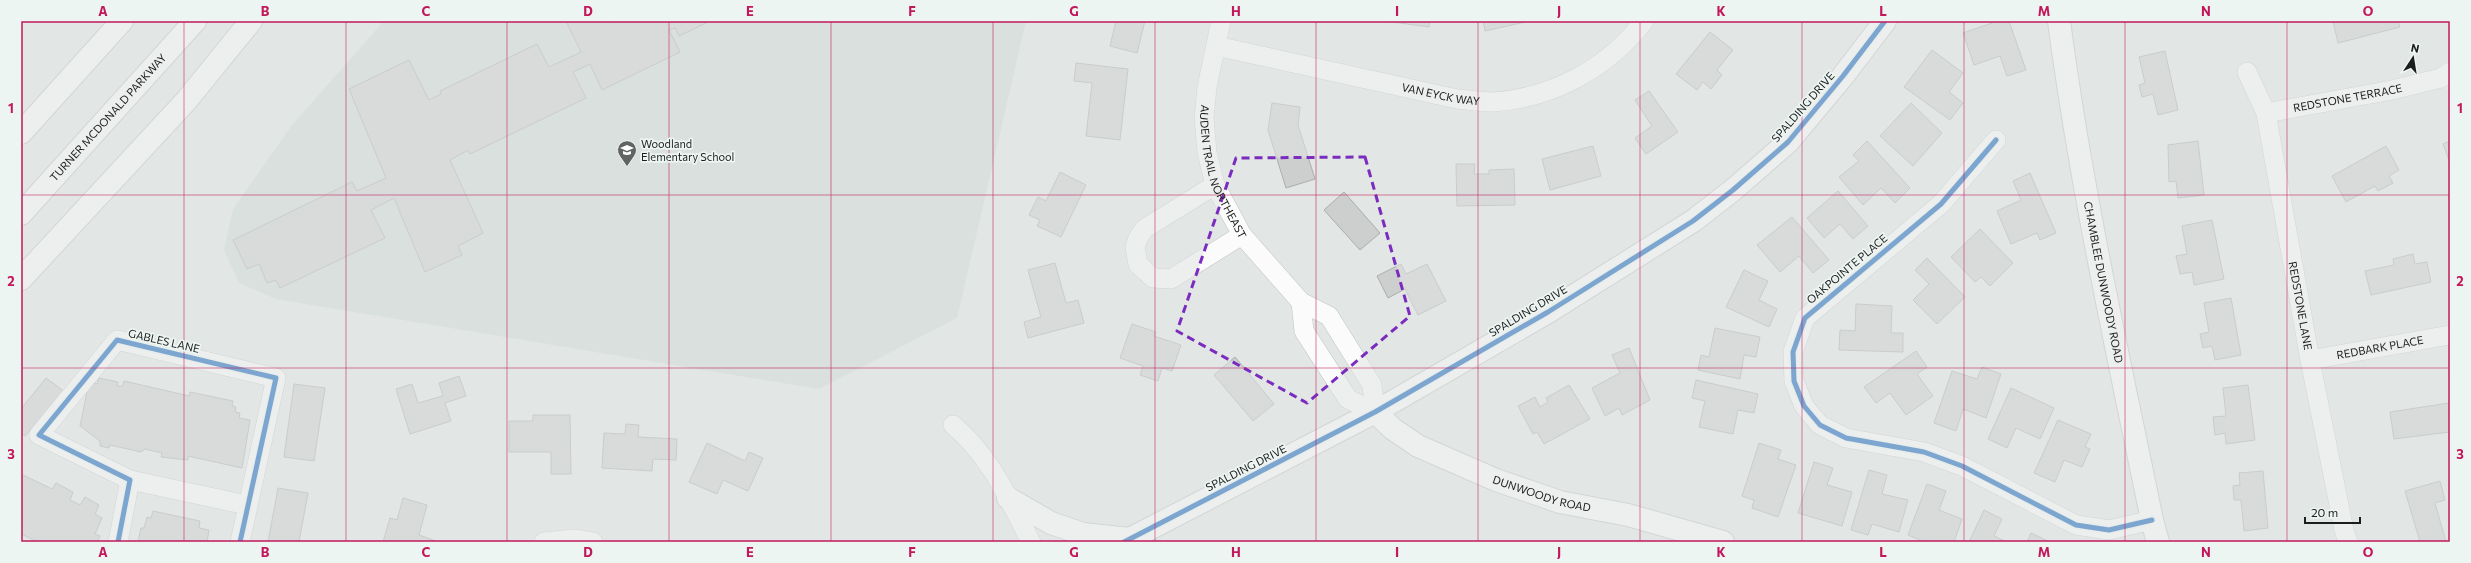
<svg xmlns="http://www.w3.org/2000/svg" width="2471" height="563" font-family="Commissioner,sans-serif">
  <rect width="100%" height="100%" fill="#e2e6e4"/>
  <path fill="#cfdad6" d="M384 21H1026L957 318 819 389 276 299 239 283 224 250 233 209 292 125Z"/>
  <g fill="#cccfce" stroke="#abaead">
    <path d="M566 21H610L611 23 615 21H710L679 36 675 28 669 30 680 52 602 90 590 64 573 72 586 98 470 154 468 150 450 160 483 233 458 246 462 255 425 272 394 198 371 210 385 238 280 288 276 280 267 283 259 264 247 269 233 240 352 182 357 191 386 178 349 89 409 60 429 100 441 94 440 91 537 44 549 67 581 52Z"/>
    <path d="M1116 21H1145L1137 53 1110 46Z"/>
    <path d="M1385 21H1430L1429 27Z"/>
    <path d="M1483 21H1530L1485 31Z"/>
    <path d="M1991 21H2009L2026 70 2007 76 2000 56 1974 65 1963 33 1992 23Z"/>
    <path d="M2333 21H2398L2400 27 2338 43Z"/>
    <path d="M1710 32 1733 50 1717 70 1722 75 1711 89 1703 82 1697 90 1676 74Z"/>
    <path d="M1932 50 1963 73 1949 92 1963 103 1950 120 1904 87Z"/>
    <path d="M2165 51 2178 110 2158 115 2153 94 2142 97 2139 85 2145 83 2139 57Z"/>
    <path d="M1076 63 1128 69 1120 140 1086 136 1092 83 1074 81Z"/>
    <path d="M1649 91 1678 132 1646 154 1635 138 1652 126 1635 100Z"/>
    <path d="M1272 103 1300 107 1298 125 1315 179 1286 188 1268 130Z"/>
    <path d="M1911 103 1942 133 1913 166 1880 136Z"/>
    <path d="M1867 141 1910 188 1895 203 1881 188 1863 205 1839 177 1859 161 1853 155Z"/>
    <path d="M2198 141 2204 195 2178 198 2176 181 2169 182 2168 145Z"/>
    <path d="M2450 141V163L2443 144Z"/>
    <path d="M1593 146 1601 176 1550 190 1542 159Z"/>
    <path d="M2386 146 2399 170 2389 176 2393 183 2378 191 2375 186 2346 202 2332 176Z"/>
    <path d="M1456 164H1475L1474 174H1489V170L1514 169 1515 205 1457 206Z"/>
    <path d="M1060 172 1086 185 1061 237 1037 226 1040 220 1029 215 1038 197 1046 201Z"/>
    <path d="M2030 173 2056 233 2040 240 2037 233 2011 244 1997 211 2021 200 2013 181Z"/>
    <path d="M1838 191 1868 226 1853 239 1840 224 1824 238 1807 218Z"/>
    <path d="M1344 192 1380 233 1360 250 1324 210Z"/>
    <path d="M1792 217 1829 260 1813 273 1799 256 1780 272 1757 245Z"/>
    <path d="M2212 220 2224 279 2194 285 2192 272 2180 274 2176 256 2187 254 2182 226Z"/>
    <path d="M1980 229 2013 263 1990 286 1981 277 1975 282 1951 257Z"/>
    <path d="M2413 254 2415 264 2427 262 2431 282 2371 295 2365 271 2394 265 2393 259Z"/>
    <path d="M1927 258 1965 297 1937 324 1913 300 1929 284 1915 270Z"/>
    <path d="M1055 263 1066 303 1078 300 1084 323 1028 338 1024 322 1041 317 1028 270Z"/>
    <path d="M1401 264 1406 274 1427 264 1446 301 1418 315 1405 289 1388 298 1377 276Z"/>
    <path d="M1744 270 1768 281 1759 300 1777 309 1769 327 1726 307Z"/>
    <path d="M2231 298 2241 355 2215 360 2212 346 2203 348 2200 334 2209 332 2204 303Z"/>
    <path d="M1856 304 1892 306 1891 333H1903V352L1839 350 1840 330 1855 331Z"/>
    <path d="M1132 324 1156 332 1154 336 1181 345 1172 371 1162 368 1158 381 1140 375 1143 366 1120 358Z"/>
    <path d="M1715 328 1760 337 1756 357 1744 355 1740 379 1698 370 1701 355 1709 357Z"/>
    <path d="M1629 348 1650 400 1622 415 1619 408 1605 416 1592 388 1620 373 1612 355Z"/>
    <path d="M1916 351 1927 367 1917 374 1933 396 1906 415 1890 393 1876 403 1864 387Z"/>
    <path d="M1235 357 1274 404 1253 421 1214 375Z"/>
    <path d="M1982 367 2001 374 1986 418 1963 409 1956 431 1934 423 1952 371 1977 379Z"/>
    <path d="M459 376 466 396 445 403 451 421 410 434 396 389 412 384 418 403 443 396 439 383Z"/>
    <path d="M46 378 65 392 25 436 21 433V409Z"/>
    <path d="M99 378 118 382 117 386H123L124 381 189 396 190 392 233 401 232 406 236 407 235 412 240 413 239 418 250 420 242 468 188 456V460L161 457 162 453 145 449 141 452 110 445 109 448 100 446V441L80 426 89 382 97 384Z"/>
    <path d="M1696 380 1758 394 1754 413 1738 410 1733 434 1699 427 1705 401 1692 398Z"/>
    <path d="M294 384 325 388 314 461 284 457Z"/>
    <path d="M1569 385 1590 419 1544 444 1537 432 1533 434 1518 406 1535 397 1540 407 1548 402 1546 398Z"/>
    <path d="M2248 385 2255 440 2226 444 2225 433 2215 435 2213 417 2226 416 2223 388Z"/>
    <path d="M2011 388 2054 408 2040 439 2016 428 2007 448 1988 439Z"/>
    <path d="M2449 403 2450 432 2394 439 2390 412Z"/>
    <path d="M533 415H570L571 474H551V452H509V421H533Z"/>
    <path d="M2058 420 2091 434 2085 447 2090 449 2082 467 2064 460 2055 482 2034 473Z"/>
    <path d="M626 424 639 425 638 437 677 439 676 460 653 459 652 471 602 468 604 433 625 434Z"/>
    <path d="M707 443 745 461 749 452 763 458 748 491 723 480 717 494 689 482Z"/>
    <path d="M1759 443 1781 450 1778 459 1796 465 1778 517 1752 508 1754 500 1742 496Z"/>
    <path d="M1814 462 1833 468 1827 485 1852 492 1842 526 1798 513Z"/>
    <path d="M1869 470 1887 475 1882 494 1908 500 1899 532 1872 524 1868 535 1851 530Z"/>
    <path d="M2263 471 2268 528 2244 531 2241 500H2234L2233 486 2240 485 2239 473Z"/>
    <path d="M21 474 52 489 56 483 73 492 70 500 80 505 85 497 99 505 95 514 102 518 95 534 100 536 97 542H38L21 534Z"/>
    <path d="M2440 481 2445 500 2435 503 2446 542H2420L2405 491Z"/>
    <path d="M1927 484 1946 491 1939 510 1962 519 1954 542H1925L1908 535Z"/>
    <path d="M278 488 308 493 299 542H268Z"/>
    <path d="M403 498 427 505 419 535 439 542H383L390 518 397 520Z"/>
    <path d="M1984 510 2002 519 1994 536 2006 542H1969Z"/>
    <path d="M153 511 200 521 199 528 209 530 207 542H138L141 528H144L147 517 151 518Z"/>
    <path d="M2031 533 2050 542H2027Z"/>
  </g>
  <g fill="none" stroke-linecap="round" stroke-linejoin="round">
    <defs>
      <g id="street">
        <path id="s1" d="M1221 21 1207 87 1204 118 1207 152 1215 185 1242 235 1301 302 1329 316 1372 385 1375 412"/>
        <path id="s2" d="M1216 46 1457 99C1469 100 1481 102 1493 102 1553 98 1608 68 1644 21"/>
        <path id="s3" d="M2247 72 2266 113 2310 360 2344 530 2348 542"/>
        <path id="s4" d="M2266 113 2392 90 2441 78 2450 72"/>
        <path d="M1996 140 1941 204 1805 318 1793 352 1794 381 1804 406 1820 425 1846 438 1924 452 1962 466 2076 525 2109 530 2152 520"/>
        <path d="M1215 185 1144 229 1138 238 1135 247 1138 264 1153 278 1171 279 1242 235"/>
        <path d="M1301 302 1304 331 1348 399 1375 412"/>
        <path id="s5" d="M2310 360 2450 335"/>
        <path d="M953 425C990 456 1009 499 1031 542"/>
        <path d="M130 480 247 505"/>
        <path d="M118 542 130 480 39 435 117 340 276 378 240 542"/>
        <path d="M544 542 574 539 593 542"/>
      </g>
      <g id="secondary">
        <path id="s6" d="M2059 21C2081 189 2118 355 2152 520L2158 542"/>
        <path id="s7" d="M1375 412 1393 429 1418 446 1496 480 1560 502 1628 515 1723 542"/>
        <path d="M1008 498 1051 523 1083 534 1130 539"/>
        <path d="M1124 542 1375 412 1548 312 1693 221 1733 190 1788 142 1843 76 1885 21"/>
      </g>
      <g id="highway">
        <path d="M21 133 122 21"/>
        <path id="s8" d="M21 214 195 21"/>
        <path d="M21 279 186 101 251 21"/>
      </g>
    </defs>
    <use href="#street" stroke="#c0c3c2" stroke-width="20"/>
    <use href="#secondary" stroke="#c0c3c2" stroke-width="24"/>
    <use href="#highway" stroke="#c0c3c2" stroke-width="24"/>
    <use href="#street" stroke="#fbfbfb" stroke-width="19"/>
    <use href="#secondary" stroke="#fbfbfb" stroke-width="22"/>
    <use href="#highway" stroke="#fbfbfb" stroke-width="22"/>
    <defs>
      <g id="cycleway">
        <path d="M1996 140 1941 204 1805 318 1793 352 1794 381 1804 406 1820 425 1846 438 1924 452 1962 466 2076 525 2109 530 2152 520"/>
        <path d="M118 542 130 480 39 435 117 340 276 378 240 542"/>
        <path d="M1124 542 1375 412 1548 312 1693 221 1733 190 1788 142 1843 76 1885 21"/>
      </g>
    </defs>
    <use href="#cycleway" stroke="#edf5f2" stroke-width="8"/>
    <use href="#cycleway" stroke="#0057b8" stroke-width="5"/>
  </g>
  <path d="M0 0H2471V563H0ZM1365 157 1410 316 1307 403 1177 331 1236 158Z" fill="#e2e6e4" fill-opacity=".55" fill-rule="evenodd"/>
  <path fill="none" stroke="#7b2cbf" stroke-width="3" stroke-dasharray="8 5" stroke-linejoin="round" d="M1365 157 1410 316 1307 403 1177 331 1236 158Z"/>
  <path fill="none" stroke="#c2185b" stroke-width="1" stroke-opacity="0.55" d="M184 21V542M346 21V542M507 21V542M669 21V542M831 21V542M993 21V542M1155 21V542M1316 21V542M1478 21V542M1640 21V542M1802 21V542M1964 21V542M2125 21V542M2287 21V542M21 195H2450M21 368H2450"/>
  <defs>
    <symbol id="school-pin" viewBox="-11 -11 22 30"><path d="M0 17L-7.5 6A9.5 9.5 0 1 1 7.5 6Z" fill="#616463" stroke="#edf5f2"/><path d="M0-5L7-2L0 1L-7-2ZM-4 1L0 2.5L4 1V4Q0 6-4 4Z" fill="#fff"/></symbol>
  </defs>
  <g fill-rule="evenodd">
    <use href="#school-pin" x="616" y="139" width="22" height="30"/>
  </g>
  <g text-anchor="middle" stroke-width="3.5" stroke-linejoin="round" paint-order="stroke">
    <g font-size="11" fill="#1b1e1d" stroke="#edf5f2">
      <text dy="4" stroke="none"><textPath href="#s2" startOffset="230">VAN EYCK WAY</textPath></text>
      <text dy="4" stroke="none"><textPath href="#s4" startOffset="83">REDSTONE TERRACE</textPath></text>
      <text transform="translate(1803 107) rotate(-49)" y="4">SPALDING DRIVE</text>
      <text dy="4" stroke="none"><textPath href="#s8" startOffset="130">TURNER MCDONALD PARKWAY</textPath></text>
      <text dy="4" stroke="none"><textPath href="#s1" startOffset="156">AUDEN TRAIL NORTHEAST</textPath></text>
      <text transform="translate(1847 269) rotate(-40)" y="4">OAKPOINTE PLACE</text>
      <text dy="4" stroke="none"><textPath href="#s6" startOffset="265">CHAMBLEE DUNWOODY ROAD</textPath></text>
      <text dy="4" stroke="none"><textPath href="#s3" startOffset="241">REDSTONE LANE</textPath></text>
      <text transform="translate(1528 311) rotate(-31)" y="4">SPALDING DRIVE</text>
      <text transform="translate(164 341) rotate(13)" y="4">GABLES LANE</text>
      <text dy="4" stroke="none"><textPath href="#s5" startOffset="71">REDBARK PLACE</textPath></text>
      <text transform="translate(1246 468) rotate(-27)" y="4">SPALDING DRIVE</text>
      <text dy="4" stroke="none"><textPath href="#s7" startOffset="188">DUNWOODY ROAD</textPath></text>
    </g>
    <g font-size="11" fill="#1b1e1d" stroke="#edf5f2" text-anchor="start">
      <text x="641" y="148">Woodland<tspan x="641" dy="13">Elementary School</tspan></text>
    </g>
  </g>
  <rect width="2471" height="563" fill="none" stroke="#edf5f2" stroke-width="44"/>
  <g transform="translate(2413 58) rotate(12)" stroke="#edf5f2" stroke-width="3" paint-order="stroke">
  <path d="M0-3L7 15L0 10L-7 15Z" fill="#1b1e1d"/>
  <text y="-6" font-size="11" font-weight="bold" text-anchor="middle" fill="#1b1e1d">N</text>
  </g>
  <path d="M2305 517v6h55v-6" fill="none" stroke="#1b1e1d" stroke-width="2"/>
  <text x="2311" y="517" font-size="12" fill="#1b1e1d" stroke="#edf5f2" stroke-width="3" paint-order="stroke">20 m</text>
  <rect x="22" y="22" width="2427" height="519" fill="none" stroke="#c2185b" stroke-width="1.5"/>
  <g font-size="13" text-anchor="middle" font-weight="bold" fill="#c2185b">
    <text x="103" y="16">A</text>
    <text x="265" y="16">B</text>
    <text x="426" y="16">C</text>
    <text x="588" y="16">D</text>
    <text x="750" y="16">E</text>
    <text x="912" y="16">F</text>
    <text x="1074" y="16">G</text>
    <text x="1236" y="16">H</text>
    <text x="1397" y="16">I</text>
    <text x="1559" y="16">J</text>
    <text x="1721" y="16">K</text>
    <text x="1883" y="16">L</text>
    <text x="2044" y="16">M</text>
    <text x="2206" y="16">N</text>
    <text x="2368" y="16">O</text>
    <text x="11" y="113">1</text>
    <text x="2460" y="113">1</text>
    <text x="11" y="286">2</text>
    <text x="2460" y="286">2</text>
    <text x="11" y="459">3</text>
    <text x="2460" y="459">3</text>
    <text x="103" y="557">A</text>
    <text x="265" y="557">B</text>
    <text x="426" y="557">C</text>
    <text x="588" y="557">D</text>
    <text x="750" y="557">E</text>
    <text x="912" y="557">F</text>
    <text x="1074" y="557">G</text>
    <text x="1236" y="557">H</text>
    <text x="1397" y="557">I</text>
    <text x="1559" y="557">J</text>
    <text x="1721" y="557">K</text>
    <text x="1883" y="557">L</text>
    <text x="2044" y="557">M</text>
    <text x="2206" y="557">N</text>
    <text x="2368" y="557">O</text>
  </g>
</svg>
